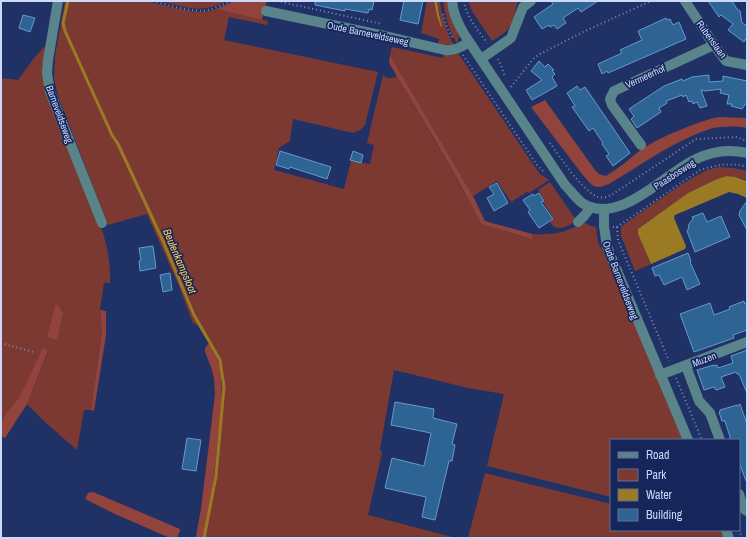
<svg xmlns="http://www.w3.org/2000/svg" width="748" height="539" font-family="'Archivo Narrow',sans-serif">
  <rect width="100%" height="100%" fill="#203166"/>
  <g fill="#7c3932">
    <path d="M65 1H146L189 11 200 12 209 11 216 9 268 21 267 25 229 17 224 40 378 72 365 125 360 130 353 133 293 119 290 141 279 148 274 170 344 189 351 161 370 164 374 145 367 143 383 75C387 79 392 79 397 76 426 125 455 174 481 224L532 239V234C536 234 541 235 545 234 560 234 571 230 583 222L591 226 596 227 598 242 606 258 684 440H611V497L487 466 504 394 468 388 394 370 380 449 382 453 368 515 456 538H204L212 495 217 451 222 403V382L221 370 216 354 198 326 193 323 179 286 147 214 108 225 58 96 54 78 55 56Z"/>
    <path d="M160 1H227C220 4 214 7 206 8 191 11 174 4 160 1Z"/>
    <path d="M427 1H434L435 6 442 26 437 2V1H440C442 17 446 31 454 45L453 47 438 44 439 39 421 33Z"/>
    <path d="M443 1H447L459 36 457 44C449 30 445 16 443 1Z"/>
    <path d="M468 1H519C516 5 516 8 515 13 513 28 505 33 492 41L472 11Z"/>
    <path d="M48 43 44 70C58 107 71 143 84 180 96 213 112 247 110 283H104L100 310 102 332 91 410H84L77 450 46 423 27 404 48 352 1 428V78L18 80 34 58Z"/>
    <path d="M392 47 443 58 444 54 458 53 539 173 549 180 529 193 527 192 511 202 497 181 473 196 390 55Z"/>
    <path d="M720 167 733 168 747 171V181L744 179 727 176 717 179 688 193 638 229V234L651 264 635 271 621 236V227C638 214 657 201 675 189 688 181 705 168 720 167Z"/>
    <path d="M550 182 576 220C572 224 561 231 555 227 553 226 551 223 550 222L554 219 543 202 545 201 538 190Z"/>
    <path d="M485 473 611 504V530H722L725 538H468Z"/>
  </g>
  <g fill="#92433b">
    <path d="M235 1H267L262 20 216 9Z"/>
    <path d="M390 55 473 196 485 221 532 234V239L481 224C453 169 421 116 389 63Z"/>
    <path d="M545 100 595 170 599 174 606 176C618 169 628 160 638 152 653 141 670 134 687 127 698 123 708 119 719 117 729 117 738 118 747 118V128C734 126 723 126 710 129 703 131 696 134 690 137 661 150 636 168 609 184 593 191 592 185 582 174L531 107Z"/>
    <path d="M56 303 63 313 57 340 47 337Z"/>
    <path d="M100 310 106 311V335L94 411 91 410 102 332Z"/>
    <path d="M209 343 216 354 221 370 222 403 212 495 204 537V538H194L196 536 201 509 215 394 214 378 211 367 205 352V348Z"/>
    <path d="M43 348 48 351 27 404 5 438 1 436V424L5 415 19 398Z"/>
    <path d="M93 492 180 529V531L177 538H170L115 514 85 499 88 493Z"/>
  </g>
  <g fill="#9a7b23">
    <path d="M434 1H437L439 14 442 26 441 27 437 16Z"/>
    <path d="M727 176 735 177 747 181V198L738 194 729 192 675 215 674 218 686 246 685 249 651 264 638 234V229L688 193 717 179Z"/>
  </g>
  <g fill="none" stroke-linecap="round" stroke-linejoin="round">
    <path stroke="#9a7b23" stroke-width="3" d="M68 1 63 23 65 31 112 135 118 144 163 241 194 315 220 360 224 387 216 476 204 538"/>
  </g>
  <g fill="#2e6493" stroke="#649acd">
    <path d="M315 1H374L372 10 369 9 368 13 345 9V11L315 5Z"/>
    <path d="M404 1H423L418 24 400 20Z"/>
    <path d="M551 1H598L581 12 578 8 563 18 566 23 557 29 554 25 550 27 549 25 542 29 534 17 553 4Z"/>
    <path d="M708 1H732L737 9 740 11 742 23 747 26V37L744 42 728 30 733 24 721 15 719 17Z"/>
    <path d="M23 15 35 18 30 32 19 28Z"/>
    <path d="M666 18 667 20 670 19 673 25 679 22 686 39 608 73 607 71 602 74 598 64 622 53 620 50 642 40 638 31Z"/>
    <path d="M539 61 545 67 548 64 554 70 552 71 555 74 552 77 557 86 532 100 526 90 542 80 531 71Z"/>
    <path d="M709 75V82L723 81V76L747 81V102L742 109 731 106 732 104H727L729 95 720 93 721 89 705 91 701 90 707 106 700 108 697 102 693 104 692 101 689 102 686 95 683 97 682 95 666 101 667 103 659 108 661 112 637 128 631 119 634 116 629 109 664 86 682 79 683 81 692 77Z"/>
    <path d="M577 86 580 90 585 87 630 153 613 166 606 156 609 154 602 144 603 143 593 128 589 131 572 107 575 106 567 93Z"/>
    <path d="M280 151 331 167 327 179 290 167 289 169 276 165Z"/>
    <path d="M353 151 363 155 361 163 350 160Z"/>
    <path d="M497 183 508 203 494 211 487 198 494 194 489 187Z"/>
    <path d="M539 193 544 201 541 202 553 219 539 228 528 212 530 210 523 200 533 194 534 196Z"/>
    <path d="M747 201V230L739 215 740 211Z"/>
    <path d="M703 213 707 222 721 216 730 237 695 252 687 231 688 230 689 224 693 219 692 217Z"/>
    <path d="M153 246 156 268 140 271 139 261 141 260 139 248Z"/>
    <path d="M688 253 691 261 690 262 700 284 687 290 682 277 664 285 659 275 655 276 652 268Z"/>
    <path d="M170 273 172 290 163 292 160 275Z"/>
    <path d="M744 301 745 304 747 303V330L733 335 734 338 694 352 680 314 710 303 714 315 730 309 729 307Z"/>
    <path d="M747 350V393L739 374H737L736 372 721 377 725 387 716 390 714 387 704 390 697 370 714 365V366L717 365 718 368 733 363 731 356Z"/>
    <path d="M395 402 434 409 433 418 457 424 452 444 455 445 452 461H449L435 520 422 517 426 497 385 488 392 458 424 466 431 433 391 425Z"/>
    <path d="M740 404 747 424V481H746L739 462V440H731L725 421H722L719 412H720V410L737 405V406Z"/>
    <path d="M187 438 201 440 196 471 182 469Z"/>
  </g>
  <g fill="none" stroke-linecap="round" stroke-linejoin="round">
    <g stroke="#7b8ab4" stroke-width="2" stroke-dasharray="1 3" stroke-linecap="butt">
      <path d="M153 1C169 5 193 13 208 10 216 8 224 4 232 1"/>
      <path d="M277 1 382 24"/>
      <path d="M464 1C466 17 479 31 487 43"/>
      <path d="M443 14 446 25 453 39"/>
      <path d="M463 55 537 165 545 173"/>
      <path d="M498 59 501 65 505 77"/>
      <path d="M511 87 533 59 540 54 583 32 651 1"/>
      <path d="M550 143C559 156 584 193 598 197 605 199 611 195 616 192L696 139 736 137 747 141"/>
      <path d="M613 227H617L700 170C716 165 731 162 747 167"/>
      <path d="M617 227 618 240 669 361"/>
      <path d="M1 343 33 352"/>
      <path d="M676 378 702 440"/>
      <path d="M739 530 742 538"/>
    </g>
    <g stroke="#58848a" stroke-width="10">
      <path d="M58 1 48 60 47 73 50 92 102 223"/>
      <path d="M452 1C453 13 458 24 464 34L565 185C571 191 576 198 582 203 619 227 665 173 696 159 712 151 730 149 747 153"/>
      <path d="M685 1 714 45 726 61 747 65"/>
      <path d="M266 11 380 35 445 50C455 51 461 47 469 42"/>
      <path d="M481 59 511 38 523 7 531 1"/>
      <path d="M641 145 612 105 610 99 614 91 714 45"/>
      <path d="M604 209V226L607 247 688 440"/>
      <path d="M578 222 584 216 591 207"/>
      <path d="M686 366 699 401 710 413 720 440"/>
      <path d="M660 375 747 342"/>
      <path d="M739 494 744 509 747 511"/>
      <path d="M726 530 729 538"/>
    </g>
  </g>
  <g text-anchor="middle" stroke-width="3.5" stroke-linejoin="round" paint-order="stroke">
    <g font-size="10" fill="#ccd9fa" stroke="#17265a">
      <text transform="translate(368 33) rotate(12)" y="4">Oude Barneveldseweg</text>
      <text transform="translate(712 39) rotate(54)" y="4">Rubenslaan</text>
      <text transform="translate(645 76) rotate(-25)" y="4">Vermeerhof</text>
      <text transform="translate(60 114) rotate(70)" y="4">Barneveldseweg</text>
      <text transform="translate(674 174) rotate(-33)" y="4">Paasbosweg</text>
      <text transform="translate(621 280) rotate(69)" y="4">Oude Barneveldseweg</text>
      <text transform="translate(704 359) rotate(-21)" y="4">Muzen</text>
    </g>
    <g font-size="11" font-style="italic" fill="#fbcf5e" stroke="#17265a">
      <text transform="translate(180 261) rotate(67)" y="4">Beulenkampsloot</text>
    </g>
  </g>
  <rect width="748" height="539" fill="none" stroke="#ccd9fa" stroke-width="4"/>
  <rect x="610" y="439" width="130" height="92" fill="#17265a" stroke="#5f6e9a"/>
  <rect x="618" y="452" width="20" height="6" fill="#58848a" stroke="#5f6e9a"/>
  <text x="646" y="459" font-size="12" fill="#ccd9fa">Road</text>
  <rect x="618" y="469" width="20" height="12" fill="#7c3932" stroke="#5f6e9a"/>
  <text x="646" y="479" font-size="12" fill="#ccd9fa">Park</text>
  <rect x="618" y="489" width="20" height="12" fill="#9a7b23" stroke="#5f6e9a"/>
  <text x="646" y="499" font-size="12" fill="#ccd9fa">Water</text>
  <rect x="618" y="509" width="20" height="12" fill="#2e6493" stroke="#5f6e9a"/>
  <text x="646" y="519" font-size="12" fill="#ccd9fa">Building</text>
</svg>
